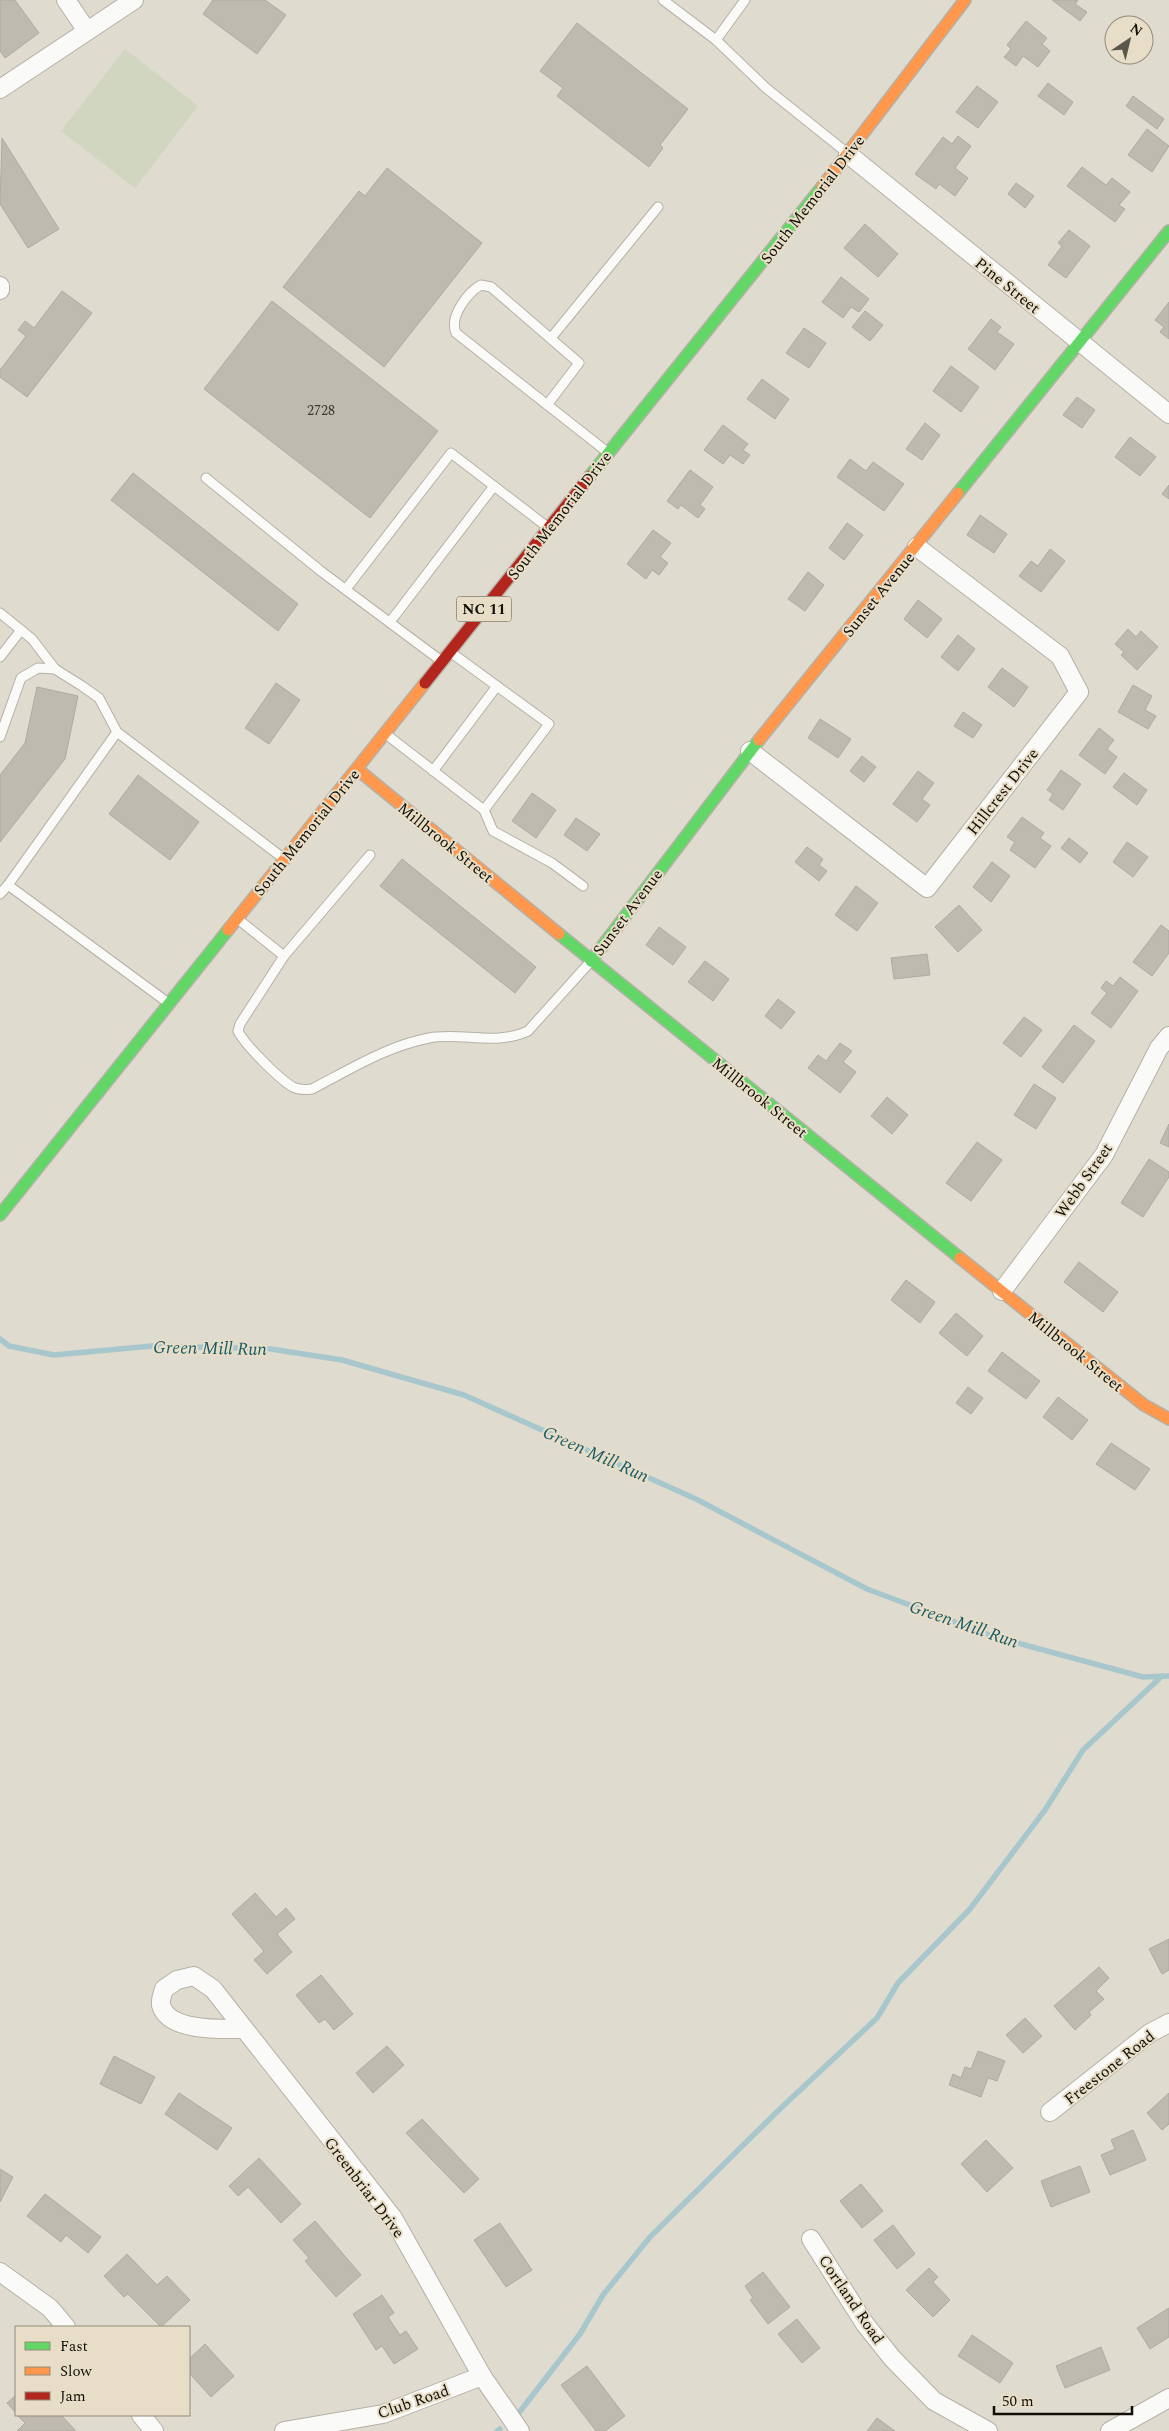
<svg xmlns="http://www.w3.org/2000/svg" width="1169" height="2431" font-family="Spectral,serif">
  <rect width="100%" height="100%" fill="#e0dbcf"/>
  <path fill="#d0d6bf" d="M125 49 198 106 135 188 61 131Z"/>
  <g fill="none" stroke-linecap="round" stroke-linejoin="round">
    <g stroke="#a7c7cc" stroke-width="5.5">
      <path d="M0 1339 9 1346 54 1355 152 1346 271 1349 342 1360 464 1395 696 1499 867 1589 995 1637 1143 1677 1169 1676"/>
      <path d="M518 2414 580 2334 603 2295 650 2237 782 2107 877 2018 898 1983 970 1909 1045 1810 1083 1750 1162 1676"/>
      <path d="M497 2431 500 2429"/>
    </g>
  </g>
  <g fill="#bebab0" stroke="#afaba2">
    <path d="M0 0H15L39 33 5 58 0 51Z"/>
    <path d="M213 0H265L286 15 257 54 203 14Z"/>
    <path d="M1052 0H1078L1075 4 1087 12 1080 21Z"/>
    <path d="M1026 21 1047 38 1042 44 1050 51 1038 67 1023 56 1016 66 1004 57 1011 49 1007 45Z"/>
    <path d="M577 23 688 109 660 145 663 148 649 167 557 96 563 88 540 71Z"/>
    <path d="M1048 83 1073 102 1064 115 1038 96Z"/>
    <path d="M977 86 998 102 978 128 956 112Z"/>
    <path d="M1133 96 1164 119 1157 129 1126 106Z"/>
    <path d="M1147 129 1169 146 1152 172 1128 155Z"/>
    <path d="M958 136 971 146 955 168 968 178 955 196 939 184 936 189 915 174 943 137 952 144Z"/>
    <path d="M2 138 59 229 28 248 0 204Z"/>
    <path d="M1082 167 1106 185 1112 178 1130 192 1119 205 1125 209 1115 222 1067 186Z"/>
    <path d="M387 168 482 243 384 367 283 287 359 191 365 196Z"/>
    <path d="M1016 183 1034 196 1025 208 1008 194Z"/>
    <path d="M865 224 898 254 878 277 844 248Z"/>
    <path d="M1069 230 1090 246 1066 278 1048 265 1062 246 1058 243Z"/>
    <path d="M841 277 869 299 859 312 851 307 843 318 822 302Z"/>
    <path d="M62 291 92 313 27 397 0 377V370L26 336 18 330 25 321 34 328Z"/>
    <path d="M272 301 438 431 370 518 204 389Z"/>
    <path d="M1169 302V339L1160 332 1164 327 1155 320Z"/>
    <path d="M865 311 883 325 870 341 852 327Z"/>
    <path d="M991 319 1001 327 997 332 1014 344 995 370 968 349Z"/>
    <path d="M804 328 826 343 809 368 786 353Z"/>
    <path d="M951 366 979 387 961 412 933 391Z"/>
    <path d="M762 379 789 399 775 419 747 399Z"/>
    <path d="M1077 397 1095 410 1082 428 1063 415Z"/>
    <path d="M925 423 940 435 922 460 906 449Z"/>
    <path d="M723 425 748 444 743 450 750 455 743 464 730 455 723 464 704 450Z"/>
    <path d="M1130 437 1156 457 1140 476 1115 457Z"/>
    <path d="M850 459 866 471 873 462 904 484 884 511 837 477Z"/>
    <path d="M690 470 713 487 700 505 705 509 698 518 681 505 678 509 667 501Z"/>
    <path d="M133 473 298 604 278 631 111 500Z"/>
    <path d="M1169 485V499L1162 494Z"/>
    <path d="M980 515 1007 534 994 553 967 535Z"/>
    <path d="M847 523 863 535 844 560 829 548Z"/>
    <path d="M653 530 671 543 660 557 668 563 659 575 652 570 646 579 627 564Z"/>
    <path d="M1050 549 1065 561 1041 592 1019 576 1031 561 1038 566Z"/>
    <path d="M808 572 824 585 805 611 788 599Z"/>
    <path d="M918 600 942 619 927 638 904 619Z"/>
    <path d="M1128 629 1136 637 1141 631 1158 647 1137 670 1121 655 1124 652 1115 644Z"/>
    <path d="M958 635 975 649 958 671 941 657Z"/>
    <path d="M1002 668 1028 687 1014 707 988 687Z"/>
    <path d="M276 683 300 700 269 744 245 728Z"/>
    <path d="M1133 685 1152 696 1145 710 1156 716 1148 729 1118 712Z"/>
    <path d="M37 687 78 696 65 759 0 842V775L25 743Z"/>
    <path d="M963 712 982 725 973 738 954 726Z"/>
    <path d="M820 719 851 739 838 758 808 738Z"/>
    <path d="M1099 728 1114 740 1107 749 1117 757 1105 774 1079 755Z"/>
    <path d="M862 756 876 767 864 782 850 771Z"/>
    <path d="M1061 770 1081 784 1063 810 1049 800 1053 794 1047 790Z"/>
    <path d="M918 771 934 783 922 799 930 805 917 822 893 804Z"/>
    <path d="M1124 773 1147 790 1137 805 1113 787Z"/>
    <path d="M138 775 199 822 170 860 109 814Z"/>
    <path d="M532 793 556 810 536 838 512 821Z"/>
    <path d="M1022 817 1044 833 1040 838 1051 846 1035 868 1010 850 1015 842 1007 837Z"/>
    <path d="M576 818 600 834 587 851 564 835Z"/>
    <path d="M1069 838 1088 853 1080 863 1061 848Z"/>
    <path d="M1127 842 1148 857 1133 877 1113 862Z"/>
    <path d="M807 847 823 859 819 865 827 871 819 881 795 862Z"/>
    <path d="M402 859 536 967 515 993 380 886Z"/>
    <path d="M992 862 1010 876 991 902 973 887Z"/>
    <path d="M856 886 878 903 857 931 835 915Z"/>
    <path d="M959 905 982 930 958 952 935 927Z"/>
    <path d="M1161 925 1169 931V953L1152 976 1133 962Z"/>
    <path d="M659 927 686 947 673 965 646 945Z"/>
    <path d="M927 954 930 975 894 979 891 958Z"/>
    <path d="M705 961 729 979 713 1001 688 982Z"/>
    <path d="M1120 977 1138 991 1111 1028 1091 1013 1107 993 1101 988 1106 981 1113 986Z"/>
    <path d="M778 999 795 1012 781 1029 765 1016Z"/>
    <path d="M1024 1017 1042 1030 1021 1057 1003 1043Z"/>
    <path d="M1074 1025 1095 1041 1063 1083 1042 1067Z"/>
    <path d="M840 1043 852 1051 843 1062 856 1072 840 1093 808 1068 818 1055 826 1061Z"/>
    <path d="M1034 1084 1056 1098 1036 1129 1014 1115Z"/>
    <path d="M887 1097 908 1115 892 1134 871 1116Z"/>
    <path d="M1169 1124V1147L1160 1143Z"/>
    <path d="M977 1142 1002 1160 971 1201 946 1183Z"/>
    <path d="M1149 1159 1169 1172V1177L1143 1217 1121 1203Z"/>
    <path d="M1079 1262 1118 1292 1103 1312 1064 1282Z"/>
    <path d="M906 1280 935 1302 920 1323 891 1300Z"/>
    <path d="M956 1313 983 1336 967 1356 939 1333Z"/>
    <path d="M1002 1352 1040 1381 1026 1399 988 1371Z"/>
    <path d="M968 1387 983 1398 971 1414 956 1403Z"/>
    <path d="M1058 1397 1088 1420 1072 1440 1043 1417Z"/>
    <path d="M1111 1443 1150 1469 1135 1490 1096 1464Z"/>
    <path d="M255 1893 276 1917 286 1908 295 1919 277 1934 292 1952 267 1974 254 1960 264 1951 232 1914Z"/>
    <path d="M1169 1939V1970L1162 1974 1149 1949Z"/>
    <path d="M1099 1967 1109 1978 1096 1991 1104 1999 1089 2012 1091 2015 1075 2030 1054 2006Z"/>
    <path d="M321 1975 353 2014 334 2030 325 2019 319 2023 296 1995Z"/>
    <path d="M1025 2018 1042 2036 1023 2053 1006 2035Z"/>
    <path d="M387 2046 404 2065 373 2093 356 2073Z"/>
    <path d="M978 2051 1005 2061 997 2081 988 2078 981 2097 949 2085 953 2074 961 2078 965 2067 971 2069Z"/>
    <path d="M114 2056 155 2077 141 2104 100 2084Z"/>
    <path d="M179 2093 232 2128 217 2150 165 2114Z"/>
    <path d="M1169 2093V2124L1162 2130 1147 2113Z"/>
    <path d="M422 2119 479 2179 464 2193 406 2133Z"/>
    <path d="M1133 2130 1146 2160 1110 2175 1101 2155 1115 2149 1111 2140Z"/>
    <path d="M986 2140 1013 2168 987 2192 961 2164Z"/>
    <path d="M259 2158 301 2204 281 2223 248 2187 238 2196 229 2186Z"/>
    <path d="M1080 2166 1090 2192 1051 2207 1041 2181Z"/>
    <path d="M0 2169 13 2177 0 2202Z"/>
    <path d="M861 2184 883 2211 862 2228 840 2201Z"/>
    <path d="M45 2194 101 2237 88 2253 66 2235 61 2242 27 2216Z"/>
    <path d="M315 2221 361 2275 336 2297 305 2261 309 2258 293 2240Z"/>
    <path d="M500 2223 532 2270 506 2287 474 2240Z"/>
    <path d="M893 2225 915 2254 897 2269 874 2240Z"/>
    <path d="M127 2254 157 2285 167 2276 190 2300 161 2327 128 2294 124 2297 104 2276Z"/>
    <path d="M929 2268 938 2277 933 2282 950 2300 933 2317 906 2290Z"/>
    <path d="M763 2272 790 2307 768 2324 750 2300 753 2298 745 2286Z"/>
    <path d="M382 2295 394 2313 388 2317 400 2335 406 2331 418 2349 394 2364 382 2346 376 2350 353 2314Z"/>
    <path d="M1169 2308V2337L1150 2349 1137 2328Z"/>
    <path d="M797 2319 820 2348 802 2363 778 2334Z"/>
    <path d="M972 2335 1013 2363 1000 2383 958 2356Z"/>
    <path d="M205 2344 234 2376 211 2397 189 2373V2359Z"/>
    <path d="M1101 2347 1110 2370 1065 2388 1056 2366Z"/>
    <path d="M587 2366 625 2416 605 2431H596L561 2385Z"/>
    <path d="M16 2395V2413L7 2403Z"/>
    <path d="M17 2415H61L76 2431H17L25 2423Z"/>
    <path d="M877 2418 895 2431H867Z"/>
  </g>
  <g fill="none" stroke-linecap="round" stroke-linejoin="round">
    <defs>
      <g id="lane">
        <path d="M663 0 716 40 766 88 846 152"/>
        <path d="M716 40 745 0"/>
        <path d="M551 338 658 207"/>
        <path d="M547 405 579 363 491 287 481 285C467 293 449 317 456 333L606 451"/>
        <path d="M206 478 322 572 440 660"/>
        <path d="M346 589 451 453 546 526"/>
        <path d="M0 613 32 639 55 669"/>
        <path d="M390 622 494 486"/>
        <path d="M0 657 21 630"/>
        <path d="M117 732 8 885 167 1002"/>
        <path d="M387 735 484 810 549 724 453 654"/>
        <path d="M0 737 21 678 38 668 55 669 82 686 99 698 117 732 283 858"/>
        <path d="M433 771 497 686"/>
        <path d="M484 810 493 831 552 863 583 886"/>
        <path d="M370 855 284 956 240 1024 238 1031C245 1045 279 1079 293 1087 299 1090 305 1090 312 1089 349 1070 387 1046 429 1038 461 1032 497 1046 528 1031L591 961"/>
        <path d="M0 894 8 885"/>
        <path d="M239 920 284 956"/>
      </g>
      <g id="street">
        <path d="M66 0 87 31"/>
        <path d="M0 89 134 0"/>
        <path d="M848 154 1169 414"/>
        <path d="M0 286V290"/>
        <path d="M750 751 927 888 1079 692 1060 656 917 547"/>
        <path d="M1002 1291 1104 1155 1159 1048 1169 1036"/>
        <path d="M244 2029C222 2029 168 2032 161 2005 160 2000 163 1993 164 1989L177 1980 194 1976 213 1989 393 2218 482 2376 520 2431"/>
        <path d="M1050 2112 1150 2033 1169 2023"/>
        <path d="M811 2239 865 2324 892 2358 934 2401 988 2431"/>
        <path d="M0 2272 50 2308 66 2327"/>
        <path d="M141 2415 154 2431"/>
        <path d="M284 2431 383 2414 482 2376"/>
        <path d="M1110 2431 1169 2398"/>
      </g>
      <g id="fast">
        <path d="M590 476 822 187"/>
        <path d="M958 493 1169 231"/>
        <path d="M559 934 960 1258"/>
        <path d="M591 961 759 740"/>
        <path d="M0 1215 228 930"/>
      </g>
      <g id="slow">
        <path d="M822 187 965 0"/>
        <path d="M759 740 958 493"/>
        <path d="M357 769 559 934"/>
        <path d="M228 930 425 683"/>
        <path d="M960 1258 1144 1405 1169 1419"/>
      </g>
      <path id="jam" d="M425 683 590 476"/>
    </defs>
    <use href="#lane" stroke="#b5b1a7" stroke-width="11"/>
    <use href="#street" stroke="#b5b1a7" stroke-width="20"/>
    <use href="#fast" stroke="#b5b1a7" stroke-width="14"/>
    <use href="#slow" stroke="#b5b1a7" stroke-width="14"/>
    <use href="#jam" stroke="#b5b1a7" stroke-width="14"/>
    <use href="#lane" stroke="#fafaf8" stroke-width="9"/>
    <use href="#street" stroke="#fafaf8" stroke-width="18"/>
    <use href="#fast" stroke="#63d668" stroke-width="11"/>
    <use href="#slow" stroke="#ff974d" stroke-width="11"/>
    <use href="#jam" stroke="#b3261e" stroke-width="11"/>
  </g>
  <g text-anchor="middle" stroke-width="4" stroke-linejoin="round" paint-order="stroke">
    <g font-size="14" fill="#3c3930">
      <text x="321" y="415">2728</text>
    </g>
    <rect fill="#e8dec7" stroke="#524c40" stroke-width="1" x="456.5" y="596.5" width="55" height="25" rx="4"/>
    <g font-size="15" font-weight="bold" fill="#110e06">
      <text x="484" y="614">NC 11</text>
    </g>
    <g font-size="16" fill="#110e06" stroke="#e8dec7">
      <text transform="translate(812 199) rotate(-52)" y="6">South Memorial Drive</text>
      <text transform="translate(1008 285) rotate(39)" y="6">Pine Street</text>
      <text transform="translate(559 515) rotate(-52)" y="6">South Memorial Drive</text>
      <text transform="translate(878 594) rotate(-51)" y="6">Sunset Avenue</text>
      <text transform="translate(1002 791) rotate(-52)" y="6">Hillcrest Drive</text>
      <text transform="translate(306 832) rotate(-51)" y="6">South Memorial Drive</text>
      <text transform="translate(446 842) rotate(39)" y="6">Millbrook Street</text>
      <text transform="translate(627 912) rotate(-53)" y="6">Sunset Avenue</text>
      <text transform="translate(760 1097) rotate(39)" y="6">Millbrook Street</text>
      <text transform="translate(1083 1180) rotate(-55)" y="6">Webb Street</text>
      <text transform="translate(1076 1351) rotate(39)" y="6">Millbrook Street</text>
      <text transform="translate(1109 2067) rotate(-38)" y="6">Freestone Road</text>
      <text transform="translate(365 2187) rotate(53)" y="6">Greenbriar Drive</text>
      <text transform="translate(852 2299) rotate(56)" y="6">Cortland Road</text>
      <text transform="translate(413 2401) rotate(-19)" y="6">Club Road</text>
    </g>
    <g font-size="18" font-style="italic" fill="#195c69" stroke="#e8dec7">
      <text transform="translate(210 1348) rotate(1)" y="6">Green Mill Run</text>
      <text transform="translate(596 1454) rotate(24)" y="6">Green Mill Run</text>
      <text transform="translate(964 1624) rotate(19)" y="6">Green Mill Run</text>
    </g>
  </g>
  <rect x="15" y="2326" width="175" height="90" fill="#e8dec7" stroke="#928b7a"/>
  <rect x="25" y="2342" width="25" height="8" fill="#63d668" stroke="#928b7a"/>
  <text x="60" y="2351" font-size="15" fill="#110e06">Fast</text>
  <rect x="25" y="2367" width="25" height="8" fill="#ff974d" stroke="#928b7a"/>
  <text x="60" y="2376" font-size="15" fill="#110e06">Slow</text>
  <rect x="25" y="2392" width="25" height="8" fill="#b3261e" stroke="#928b7a"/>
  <text x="60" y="2401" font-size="15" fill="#110e06">Jam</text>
  <g transform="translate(1129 40) rotate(35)"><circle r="24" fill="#e8dec7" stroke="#928b7a"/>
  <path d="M0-4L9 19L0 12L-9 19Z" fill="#59564c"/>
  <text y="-8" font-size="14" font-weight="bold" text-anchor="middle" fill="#110e06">N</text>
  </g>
  <path d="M994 2406v8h138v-8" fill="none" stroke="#110e06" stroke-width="2.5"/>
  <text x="1002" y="2406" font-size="15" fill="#110e06" stroke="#e8dec7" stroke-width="4" paint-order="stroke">50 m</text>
</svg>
